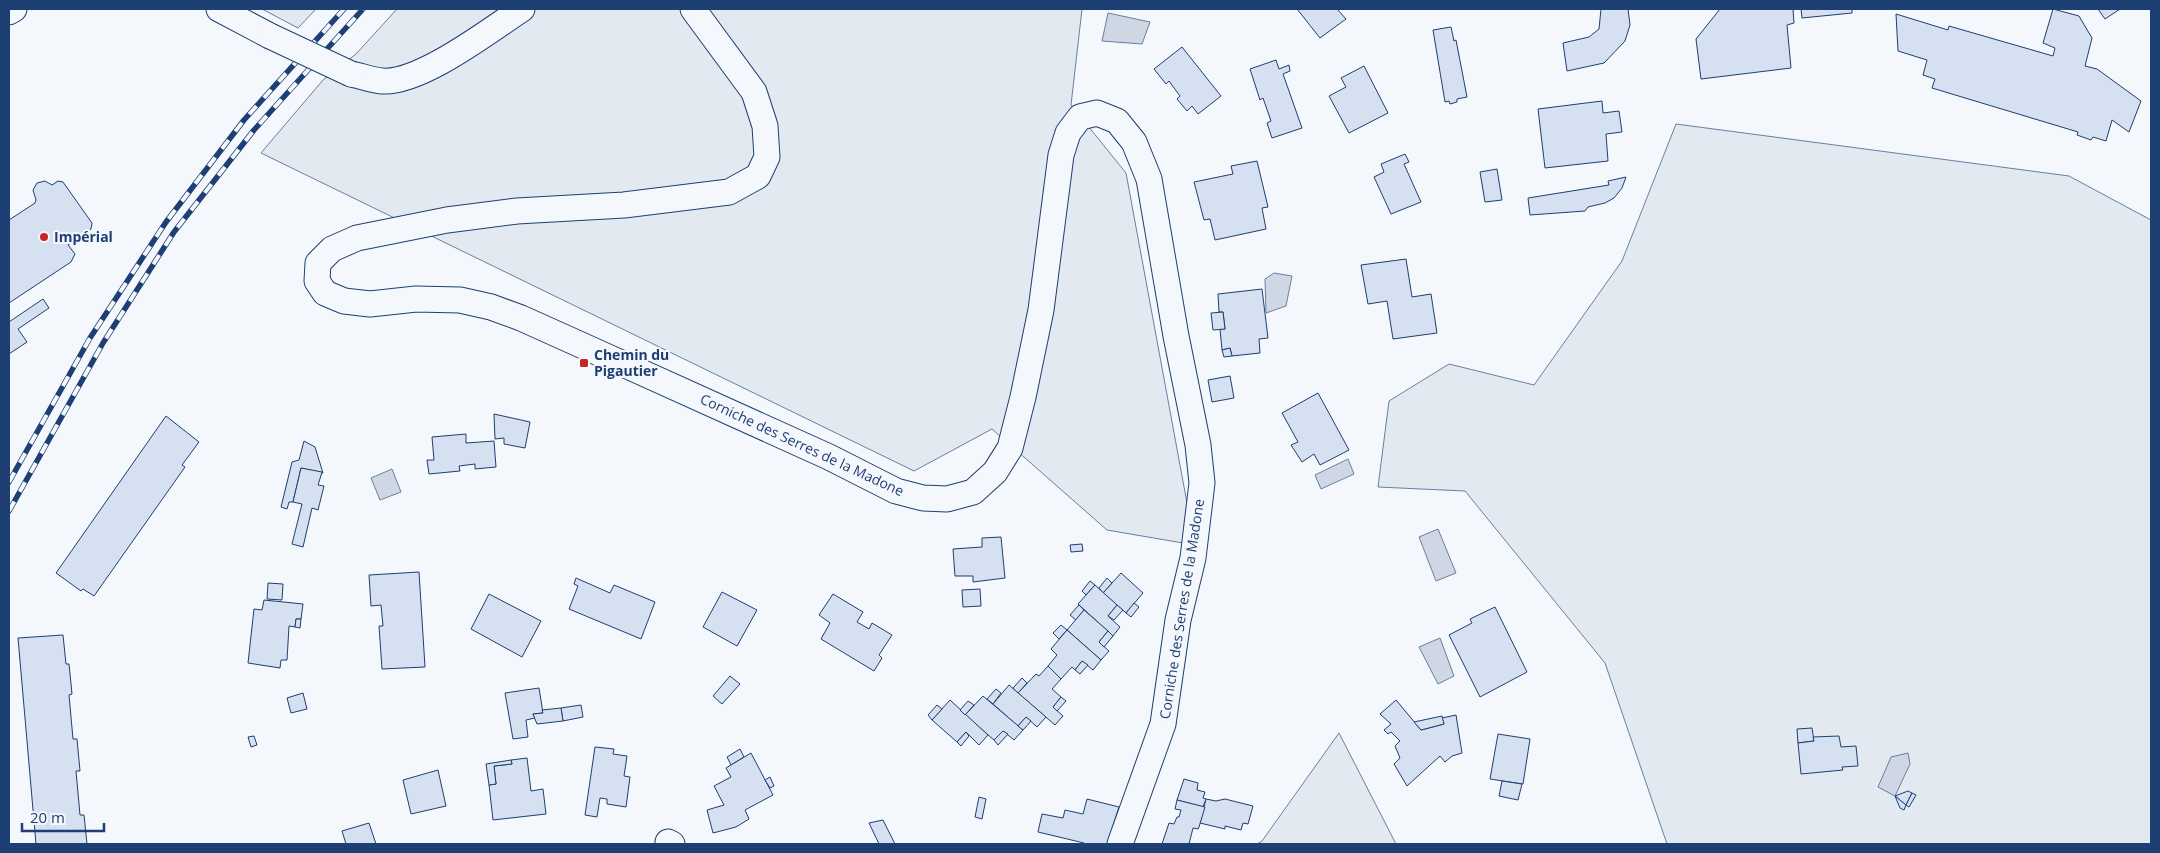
<svg xmlns="http://www.w3.org/2000/svg" width="2160" height="853" font-family="'Open Sans',sans-serif">
  <rect width="100%" height="100%" fill="#f4f7fb"/>
  <g fill="#e3e9f0" stroke="#687fa3">
    <path d="M262 9H316L298 28Z"/>
    <path d="M397 9H1082L1071 105 1126 173 1187 503 1183 543 1107 530 992 429 914 471 261 153 323 80 356 54Z"/>
    <path d="M1676 124 2069 176 2151 220V844H1667L1605 663 1465 491 1378 487 1389 401 1449 364 1534 385 1622 261Z"/>
    <path d="M1339 733 1396 844H1257L1262 841Z"/>
  </g>
  <g fill="#cfd7e4" stroke="#687fa3">
    <path d="M1108 13 1150 22 1142 44 1102 41Z"/>
    <path d="M1274 273 1292 276 1286 306 1266 313 1265 279Z"/>
    <path d="M1348 459 1354 474 1321 489 1315 475Z"/>
    <path d="M392 469 401 492 380 500 371 478Z"/>
    <path d="M1438 529 1456 573 1436 581 1419 537Z"/>
    <path d="M1440 638 1454 676 1438 684 1419 647Z"/>
    <path d="M1908 753 1910 764 1895 796 1878 787 1891 757Z"/>
  </g>
  <g fill="#d5e0f0" stroke="#1d3f73">
    <path d="M1297 9H1337L1346 19 1320 38Z"/>
    <path d="M1601 9H1628L1630 25 1625 41 1604 63 1567 71 1563 43 1589 37 1599 29Z"/>
    <path d="M1720 9H1793L1794 23 1787 25 1791 68 1701 79 1696 39Z"/>
    <path d="M1801 9H1852V13L1802 18Z"/>
    <path d="M2053 9 2079 16 2092 38 2085 66 2097 69 2141 101 2129 132 2112 120 2106 141 2093 137 2091 140 2077 135 2078 132 1932 88 1935 79 1923 75 1927 60 1898 51 1896 14 1948 30 1949 26 2053 56 2055 48 2043 43Z"/>
    <path d="M2098 9H2120L2105 19Z"/>
    <path d="M1451 27 1454 41 1456 40 1467 97 1457 99V102L1450 104 1449 101 1445 102 1433 30Z"/>
    <path d="M1182 47 1221 96 1198 114 1192 106 1187 111 1177 99 1180 96 1169 81 1166 84 1154 69Z"/>
    <path d="M1276 60 1279 69 1289 65 1290 71 1283 74 1302 128 1272 138 1267 123 1271 121 1263 98 1260 100 1250 69Z"/>
    <path d="M1364 66 1388 113 1349 133 1329 96 1346 87 1341 78Z"/>
    <path d="M1602 101 1603 113 1619 111 1622 132 1606 134 1608 161 1545 168 1538 109Z"/>
    <path d="M1405 154 1409 162 1404 164 1421 202 1391 214 1374 177 1384 172 1381 164Z"/>
    <path d="M1257 161 1268 207 1262 208 1266 229 1215 240 1210 219 1204 220 1194 182 1233 174 1231 166Z"/>
    <path d="M1497 169 1502 200 1485 202 1480 172Z"/>
    <path d="M1626 177 1622 188 1614 198 1605 203 1588 207 1585 211 1530 215 1528 198 1609 185 1608 181Z"/>
    <path d="M45 181 52 185 58 181 63 182 92 223 91 229 68 245 75 254 71 262 9 303V220L35 203 36 200 33 190 37 183Z"/>
    <path d="M1406 259 1412 297 1431 294 1437 333 1393 339 1387 301 1368 304 1361 265Z"/>
    <path d="M1262 289 1268 338 1259 339 1260 353 1232 356 1230 348 1222 350 1220 329H1225L1223 312H1219L1218 294Z"/>
    <path d="M43 299 49 308 18 329 27 342 9 354V322Z"/>
    <path d="M1223 312 1225 329 1213 330 1211 313Z"/>
    <path d="M1230 348 1232 356 1224 357 1222 350Z"/>
    <path d="M1230 376 1234 398 1212 402 1208 380Z"/>
    <path d="M1318 393 1349 450 1320 465 1314 454 1302 462 1291 445 1298 442 1282 413Z"/>
    <path d="M494 414 530 422 525 448 504 444V438L495 439Z"/>
    <path d="M166 416 199 442 182 465 185 467 94 596 83 589 81 591 56 573Z"/>
    <path d="M466 434V443L494 441 496 467 475 469V464L459 466 460 471 429 474 427 460H434L432 437Z"/>
    <path d="M304 441 315 447 323 473 301 468 293 502H289L287 509 281 507 292 462 299 460Z"/>
    <path d="M301 468 322 472 318 485 324 486 318 510 312 508 303 547 292 544 302 504 293 502Z"/>
    <path d="M1001 537 1005 578 973 582V576H955L953 549 982 547V538Z"/>
    <path d="M1082 544 1083 551 1071 552 1070 545Z"/>
    <path d="M419 572 425 667 382 669 379 626H383L381 605 371 606 369 575Z"/>
    <path d="M1121 573 1143 593 1126 613 1103 593Z"/>
    <path d="M576 578 610 593 614 585 655 602 641 639 569 609 578 586 574 584Z"/>
    <path d="M1107 578 1112 583 1103 593 1099 588Z"/>
    <path d="M1090 581 1095 585 1086 595 1082 591Z"/>
    <path d="M268 583 283 584 282 600 267 599Z"/>
    <path d="M1095 585 1117 605 1108 616 1120 627 1113 636 1078 604Z"/>
    <path d="M980 589 981 606 963 607 962 590Z"/>
    <path d="M722 592 757 610 737 646 703 627Z"/>
    <path d="M489 594 541 621 522 657 471 629Z"/>
    <path d="M833 594 863 612 857 622 869 629 872 623 892 635 879 655 882 658 874 671 821 639 830 623 819 615Z"/>
    <path d="M264 600 303 604 301 619H296L295 627 289 626 287 660H281L280 668 248 663 254 609 262 610Z"/>
    <path d="M1134 603 1139 607 1131 617 1126 613Z"/>
    <path d="M1079 605 1084 610 1076 620 1070 615Z"/>
    <path d="M1117 605 1123 610 1114 620 1108 616Z"/>
    <path d="M1495 607 1527 672 1480 697 1449 635 1472 623 1470 619Z"/>
    <path d="M1084 610 1108 631 1099 642 1109 651 1101 660 1067 630Z"/>
    <path d="M296 619H301L300 628 295 627Z"/>
    <path d="M1061 625 1067 630 1059 639 1053 633Z"/>
    <path d="M1067 630 1101 660 1093 670 1082 661 1075 670 1072 667 1061 679 1048 666 1057 655 1051 649Z"/>
    <path d="M1108 631 1113 636 1104 647 1099 642Z"/>
    <path d="M63 635 66 664H69L72 694 69 695 73 739H77L80 771H76L80 815H84L87 844H36L18 638Z"/>
    <path d="M1082 661 1088 665 1080 674 1075 670Z"/>
    <path d="M1048 666 1061 679 1052 689 1061 697 1053 707 1063 716 1055 725 1018 693 1036 674 1039 676Z"/>
    <path d="M730 676 740 684 722 704 713 696Z"/>
    <path d="M1022 678 1027 683 1018 693 1013 688Z"/>
    <path d="M1009 685 1046 717 1037 727 1026 717 1018 726 993 704Z"/>
    <path d="M539 688 543 713 533 714 535 718 526 720 528 737 513 739 505 693Z"/>
    <path d="M996 689 1001 693 993 704 987 699Z"/>
    <path d="M303 693 307 709 291 713 287 698Z"/>
    <path d="M983 696 1023 730 1014 740 1003 731 994 740 965 715Z"/>
    <path d="M1061 697 1066 701 1057 711 1053 707Z"/>
    <path d="M950 700 988 735 979 745 966 732 957 742 932 720Z"/>
    <path d="M1396 700 1421 730 1444 724 1442 718 1456 715 1462 753 1452 756 1445 762 1440 756 1407 786 1394 764 1400 758 1395 746 1400 741 1391 732 1388 734 1384 730 1391 724 1380 714Z"/>
    <path d="M968 701 974 705 965 715 960 710Z"/>
    <path d="M581 705 583 717 563 721 561 708Z"/>
    <path d="M937 705 942 709 932 720 928 715Z"/>
    <path d="M561 708 563 721 537 724 533 714 543 713 542 710Z"/>
    <path d="M1442 716 1444 724 1421 730 1414 722Z"/>
    <path d="M1026 717 1031 721 1023 730 1018 726Z"/>
    <path d="M1812 728 1814 741 1798 743 1797 729Z"/>
    <path d="M1003 731 1008 734 998 745 994 740Z"/>
    <path d="M966 732 969 736 961 746 957 742Z"/>
    <path d="M1498 734 1530 739 1523 784 1490 779Z"/>
    <path d="M254 736 257 745 251 747 248 737Z"/>
    <path d="M1839 736 1841 747 1856 746 1858 766 1842 767 1843 770 1801 774 1798 743 1814 741 1813 737Z"/>
    <path d="M595 747 614 749 613 754 627 756 624 776 630 777 626 807 607 804V799L600 798 597 817 585 815Z"/>
    <path d="M740 749 744 757 731 765 727 757Z"/>
    <path d="M751 753 773 795 745 810 749 819 736 827 713 833 707 810 724 805 714 786 731 777 726 768Z"/>
    <path d="M527 758 531 791 543 789 546 814 493 820 489 785 496 784 494 766 512 764 511 760Z"/>
    <path d="M511 760 512 764 494 766 496 784 489 785 486 764Z"/>
    <path d="M438 770 446 806 411 814 403 780Z"/>
    <path d="M770 777 774 786 770 788 765 780Z"/>
    <path d="M1184 779 1198 783 1197 790 1205 792 1203 798 1206 799 1203 807 1177 800Z"/>
    <path d="M1502 781 1522 784 1518 800 1499 796Z"/>
    <path d="M1908 791 1912 793 1906 805 1895 796Z"/>
    <path d="M1912 793 1916 795 1909 807 1906 805Z"/>
    <path d="M1895 796 1906 805 1904 810 1900 808Z"/>
    <path d="M979 797 986 799 982 819 975 817Z"/>
    <path d="M1087 799 1119 807 1107 844H1085L1084 843 1038 832 1042 814 1063 818 1065 810 1083 814Z"/>
    <path d="M1206 799 1216 801 1225 799 1253 806 1248 824 1243 823 1241 830 1225 826V829L1200 823Z"/>
    <path d="M1177 800 1205 807 1199 827 1198 829 1193 828 1189 844H1162L1169 823 1174 824 1177 817H1179L1181 810 1175 809Z"/>
    <path d="M883 820 895 844H879L869 823Z"/>
    <path d="M369 823 376 844H346L342 831Z"/>
  </g>
  <g fill="none" stroke-linecap="round" stroke-linejoin="round">
    <defs>
      <g id="minor">
        <path d="M219 9 270 36"/>
        <path d="M693 9 754 92 765 126 767 157 758 176 729 192 624 205 517 211 447 220 357 238 332 249 318 263 317 281 325 293 344 301 370 304 416 299 460 300 491 307 521 318 590 349 829 457 896 491 923 498 947 499 973 492 995 472 1010 448 1023 397 1041 310 1061 155 1068 133 1080 117 1097 113 1117 121 1134 142 1149 179 1176 336 1198 445 1202 483 1193 558 1178 620 1163 724 1120 844"/>
        <path d="M9 12 14 9"/>
        <path d="M351 74C361 76 372 80 382 81 420 84 490 30 522 9"/>
        <path d="M668 842 672 844"/>
      </g>
    </defs>
    <use href="#minor" stroke="#1d3f73" stroke-width="27"/>
    <use href="#minor" stroke="#f4f7fb" stroke-width="25"/>
    <defs>
      <g id="rail">
        <path d="M9 482 90 338 166 222 244 120 344 9"/>
        <path d="M9 511 103 343 174 232 254 130 363 9"/>
      </g>
    </defs>
    <use href="#rail" stroke="#1d3f73" stroke-width="5.5"/>
    <use href="#rail" stroke="#f4f7fb" stroke-width="4" stroke-dasharray="11" stroke-linecap="butt"/>
    <defs>
      <path id="minor-bridge" d="M270 36 351 74"/>
    </defs>
    <use href="#minor-bridge" stroke="#1d3f73" stroke-width="27" stroke-linecap="butt"/>
    <use href="#minor-bridge" stroke="#f4f7fb" stroke-width="25"/>
  </g>
  <g fill="#c62828" stroke="#f4f7fb" stroke-width="2">
    <circle cx="44" cy="237" r="5"/>
    <rect x="579" y="358" width="10" height="10" rx="2.5"/>
  </g>
  <g text-anchor="middle" stroke-width="4" stroke-linejoin="round" paint-order="stroke">
    <g font-size="14" font-weight="bold" fill="#1d3f73" stroke="#f4f7fb" text-anchor="start">
      <text x="54" y="242">Impérial</text>
      <text x="594" y="360">Chemin du<tspan x="594" dy="16">Pigautier</tspan></text>
    </g>
    <g font-size="14" fill="#1d3f73" stroke="#f4f7fb">
      <text transform="translate(802 445) rotate(25)" y="5">Corniche des Serres de la Madone</text>
      <text transform="translate(1182 609) rotate(-81)" y="5">Corniche des Serres de la Madone</text>
    </g>
  </g>
  <rect width="2160" height="853" fill="none" stroke="#1d3f73" stroke-width="20"/>
  <path d="M22 823v8h82v-8" fill="none" stroke="#1d3f73" stroke-width="2.5"/>
  <text x="30" y="823" font-size="15" fill="#1d3f73" stroke="#f4f7fb" stroke-width="4" paint-order="stroke">20 m</text>
</svg>
